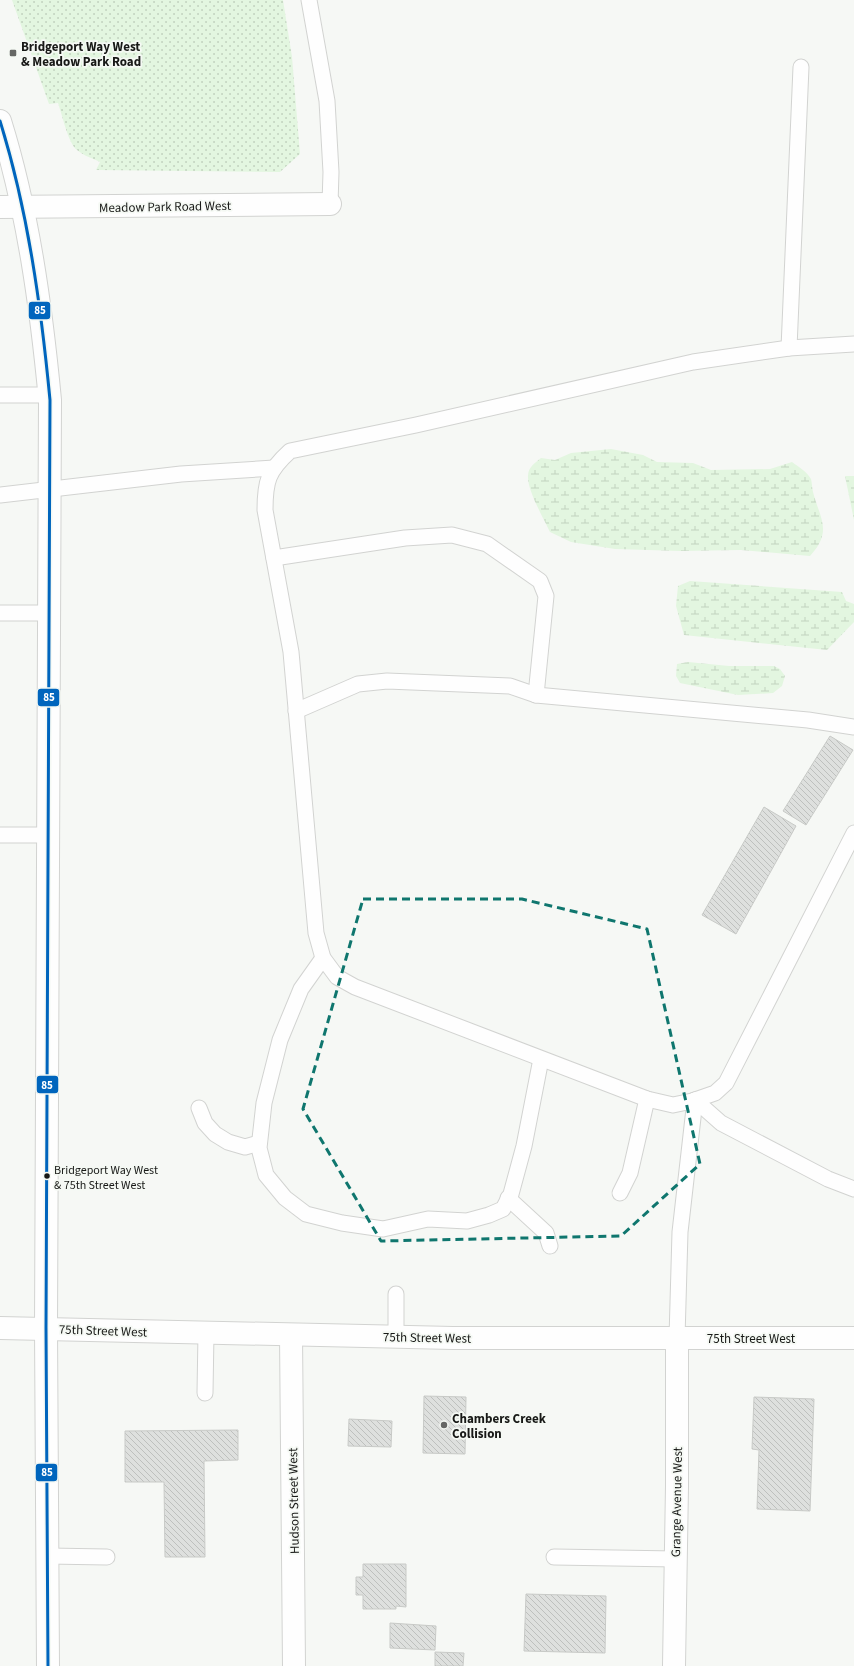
<svg xmlns="http://www.w3.org/2000/svg" width="854" height="1666" font-family="'Source Sans 3',sans-serif">
  <defs>
    <pattern id="grass-dots" width="8" height="8" patternUnits="userSpaceOnUse"><rect width="8" height="8" fill="#e3f6e0"/><path d="M2 2h.1M6 6h.1" fill="none" stroke="#c2d2bf" stroke-width="1.8" stroke-linecap="round"/></pattern>
    <pattern id="wetland-marsh" width="20" height="14" patternUnits="userSpaceOnUse"><rect width="20" height="14" fill="#e3f6e0"/><path d="M1 5h8M5 5V1M11 12h8M15 12V8" fill="none" stroke="#c2d2bf"/></pattern>
    <pattern id="building-back-hatch" width="6" height="6" patternUnits="userSpaceOnUse"><rect width="6" height="6" fill="#dee0de"/><path d="M-1 5l2 2M0 0l6 6M5-1l2 2" fill="none" stroke="#bec0be"/></pattern>
  </defs>
  <rect width="100%" height="100%" fill="#f6f8f5"/>
  <path fill="url(#grass-dots)" d="M12 0H283L292 57 300 154 280 172H276L96 170 100 162C92 158 84 156 77 150 68 143 62 114 58 103L49 104Z"/>
  <g fill="url(#wetland-marsh)">
    <path d="M611 449 643 455 657 462 693 463 711 470 770 469 792 462C799 467 807 472 811 479 812 483 812 488 813 492 820 519 833 531 810 556L741 550 680 551 615 549 571 542 550 532C544 519 527 490 528 476 528 467 535 463 541 458L555 460 571 453Z"/>
    <path d="M845 476H854V520Z"/>
    <path d="M690 581 842 592 846 601 854 604V622L827 650 684 635 676 606 678 586Z"/>
    <path d="M688 662 729 666H774L780 669 785 676 782 686 773 693 738 695 680 683 676 676 677 664Z"/>
  </g>
  <g fill="url(#building-back-hatch)" stroke="#c8cac7">
    <path d="M830 736 853 750 806 825 783 811Z"/>
    <path d="M764 807 796 826 736 934 702 915Z"/>
    <path d="M424 1396 466 1397 465 1454 423 1453Z"/>
    <path d="M754 1397 814 1399 810 1511 757 1509 759 1450 752 1449Z"/>
    <path d="M349 1419 392 1421 391 1447 348 1446Z"/>
    <path d="M238 1430V1460L204 1461 205 1557H165L164 1482H125V1431Z"/>
    <path d="M363 1564H406V1607L396 1606V1609H363V1595H356V1577H363Z"/>
    <path d="M526 1594 606 1596 605 1653 524 1651Z"/>
    <path d="M390 1623 436 1626 435 1650 390 1648Z"/>
    <path d="M435 1652 464 1653 463 1666H435Z"/>
  </g>
  <g fill="none" stroke-linecap="round" stroke-linejoin="round">
    <defs>
      <g id="lane">
        <path d="M309 0 327 101 331 172 330 204"/>
        <path d="M854 344 789 348 693 362 416 425 290 451C268 471 265 481 265 510L291 652 316 933 323 958 337 977 355 987 647 1099 673 1105 692 1101 715 1093 726 1083 854 833"/>
        <path d="M789 348 801 67"/>
        <path d="M0 395H50"/>
        <path d="M0 495 181 474 274 468"/>
        <path d="M274 558 405 538 452 535 487 544 540 581 546 596 536 695"/>
        <path d="M0 613H49"/>
        <path d="M296 711 358 684 387 681 510 686 536 695 808 720 854 727"/>
        <path d="M0 835H49"/>
        <path d="M323 958 301 989 280 1040 264 1103 259 1148 266 1175 285 1198 306 1214 342 1223 383 1229 428 1219 467 1221 489 1215 503 1209 511 1194 524 1146 541 1059"/>
        <path d="M695 1100 721 1123 828 1179 854 1189"/>
        <path d="M199 1108 205 1123 215 1134 228 1142 245 1147 259 1143"/>
        <path d="M620 1193 630 1173 647 1099"/>
        <path d="M508 1198 546 1233 550 1246"/>
        <path d="M396 1336V1294"/>
        <path d="M677 1338 680 1232 695 1100"/>
        <path d="M205 1393 206 1333"/>
        <path d="M48 1556 107 1557"/>
        <path d="M554 1557 676 1559"/>
      </g>
      <g id="street">
        <path d="M0 207 330 204"/>
        <path d="M291 1335 294 1666"/>
        <path d="M674 1666 677 1486V1338"/>
      </g>
      <path id="secondary" d="M0 1328 453 1338H854"/>
      <path id="primary" d="M0 121C28 211 41 306 50 400L46 1328 48 1666"/>
    </defs>
    <use href="#lane" stroke="#d2d3d1" stroke-width="17"/>
    <use href="#street" stroke="#d2d3d1" stroke-width="24"/>
    <use href="#secondary" stroke="#d2d3d1" stroke-width="24"/>
    <use href="#primary" stroke="#d2d3d1" stroke-width="24"/>
    <use href="#lane" stroke="#fefefe" stroke-width="15"/>
    <use href="#street" stroke="#fefefe" stroke-width="22"/>
    <use href="#secondary" stroke="#fefefe" stroke-width="22"/>
    <use href="#primary" stroke="#fefefe" stroke-width="22"/>
    <defs>
      <path id="bus-1" d="M0 121C28 211 41 306 50 400L46 1328 48 1666"/>
    </defs>
    <use href="#bus-1" stroke="#f5f9f4" stroke-width="6"/>
    <use href="#bus-1" stroke="#0065bd" stroke-width="3"/>
  </g>
  <path fill="none" stroke="#0f766e" stroke-width="3" stroke-dasharray="8 5" stroke-linejoin="round" d="M363 899H522L647 929 700 1164 621 1236 381 1241 303 1109Z"/>
  <g fill="#666765" stroke="#f5f9f4" stroke-width="1.5">
    <rect x="9" y="49" width="8" height="8" rx="2"/>
    <circle cx="444" cy="1425" r="4"/>
  </g>
  <circle fill="#181917" stroke="#f5f9f4" stroke-width="1.5" cx="47" cy="1176" r="3.5"/>
  <g text-anchor="middle" stroke-width="3.5" stroke-linejoin="round" paint-order="stroke">
    <g font-size="12" fill="#181917" stroke="#f5f9f4" text-anchor="start">
      <text x="54" y="1174">Bridgeport Way West<tspan x="54" dy="15">&amp; 75th Street West</tspan></text>
    </g>
    <g font-size="13" font-weight="bold" fill="#181917" stroke="#f5f9f4" text-anchor="start">
      <text x="21" y="51">Bridgeport Way West<tspan x="21" dy="15">&amp; Meadow Park Road</tspan></text>
      <text x="452" y="1423">Chambers Creek<tspan x="452" dy="15">Collision</tspan></text>
    </g>
    <g font-size="13" fill="#181917" stroke="#f5f9f4">
      <text transform="translate(165 206) rotate(-1)" y="5">Meadow Park Road West</text>
      <text transform="translate(103 1330) rotate(2)" y="5">75th Street West</text>
      <text transform="translate(427 1337) rotate(1)" y="5">75th Street West</text>
      <text x="751" y="1343">75th Street West</text>
      <text transform="translate(293 1501) rotate(-91)" y="5">Hudson Street West</text>
      <text transform="translate(676 1502) rotate(-89)" y="5">Grange Avenue West</text>
    </g>
  </g>
  <g stroke="#f5f9f4" stroke-width="1.5">
    <rect x="28" y="301" width="23" height="19" rx="4" fill="#0065bd"/>
    <rect x="37" y="688" width="23" height="19" rx="4" fill="#0065bd"/>
    <rect x="36" y="1075" width="23" height="19" rx="4" fill="#0065bd"/>
    <rect x="35" y="1463" width="23" height="19" rx="4" fill="#0065bd"/>
  </g>
  <g font-size="11" text-anchor="middle" font-weight="bold" fill="#fff">
    <text x="40" y="314">85</text>
    <text x="49" y="701">85</text>
    <text x="47" y="1089">85</text>
    <text x="47" y="1476">85</text>
  </g>
</svg>
